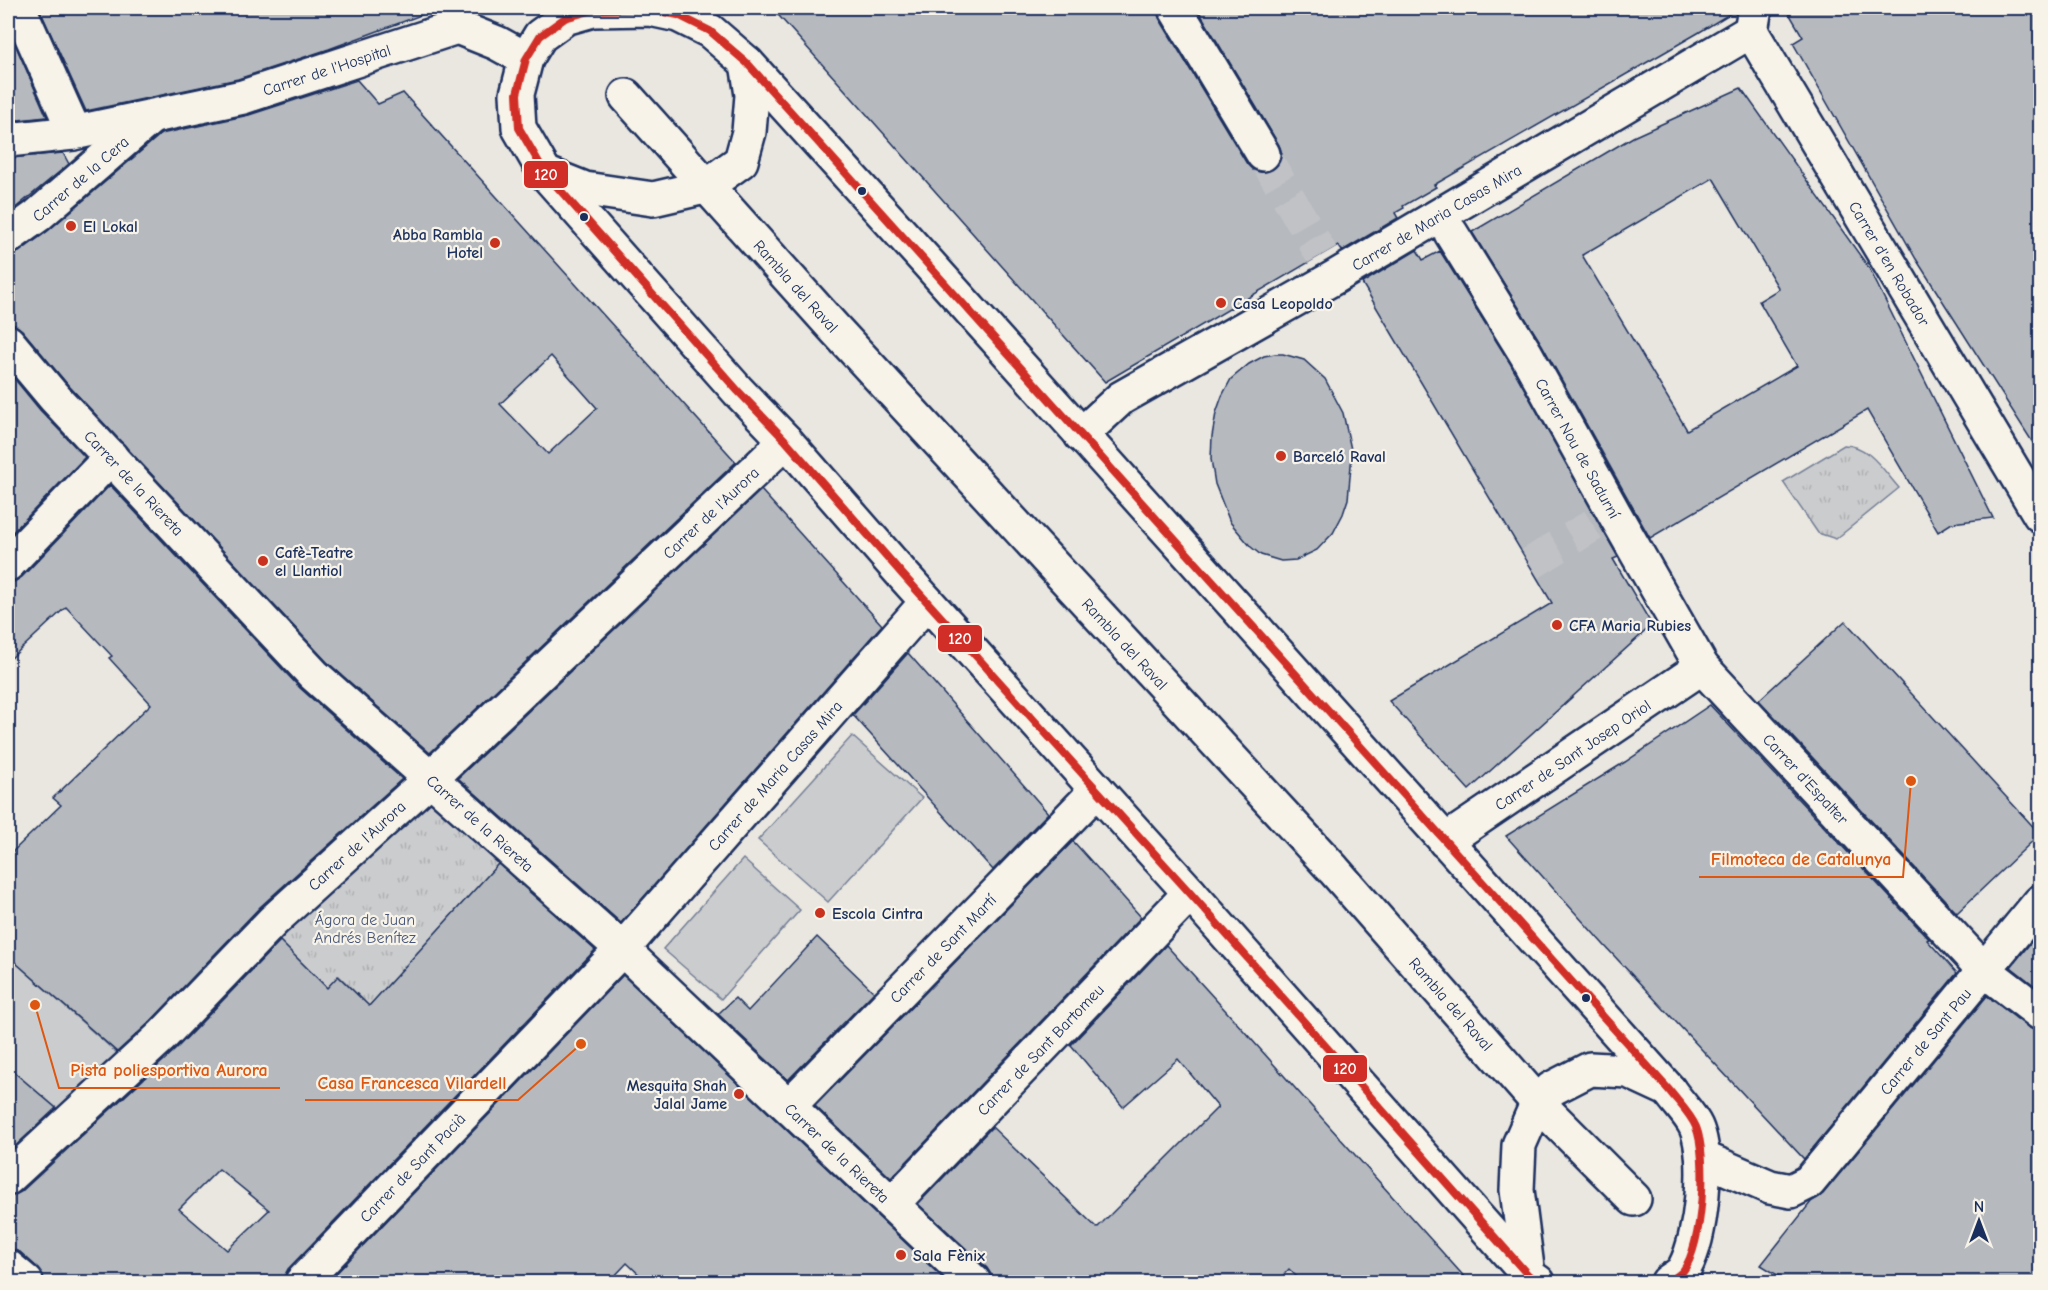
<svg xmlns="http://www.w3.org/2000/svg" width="2048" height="1290" font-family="'Comic Neue',sans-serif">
  <defs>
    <pattern id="park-tufts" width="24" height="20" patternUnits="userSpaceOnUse" patternTransform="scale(1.5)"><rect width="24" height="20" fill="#cbcccd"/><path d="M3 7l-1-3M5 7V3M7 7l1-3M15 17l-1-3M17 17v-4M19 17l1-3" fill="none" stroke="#aeb0b2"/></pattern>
  </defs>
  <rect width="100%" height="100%" fill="#eae7e0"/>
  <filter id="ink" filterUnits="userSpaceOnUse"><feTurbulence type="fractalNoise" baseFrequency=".0167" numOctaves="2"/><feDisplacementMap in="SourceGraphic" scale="12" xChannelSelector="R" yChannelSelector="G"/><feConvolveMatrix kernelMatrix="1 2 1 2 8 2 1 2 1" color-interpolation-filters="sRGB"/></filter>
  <g filter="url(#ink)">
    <g fill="#cbcccd" stroke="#737e96" stroke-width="1.5">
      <path d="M852 736 922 798 828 902 758 840Z"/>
      <path d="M743 859 800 910 721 999 663 949Z"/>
      <path d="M8 956 119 1055 60 1111 8 1067Z"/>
    </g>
    <g fill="url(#park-tufts)" stroke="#737e96" stroke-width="1.5">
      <path d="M1844 445C1869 445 1883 470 1899 488L1836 539 1818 533 1783 482Z"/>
      <path d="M425 797 500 862 369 1006 339 976 327 988 277 938Z"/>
    </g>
    <g fill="#b6babf" stroke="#1b2f5e" stroke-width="1.5" fill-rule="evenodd">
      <path d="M39 8H432V11L329 49 238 79 86 111Z"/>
      <path d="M772 8H1156L1159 18 1247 164 1253 170 1263 173 1272 170 1279 164 1282 154 1279 145 1197 8H1736V10L1698 33 1434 185 1436 187 1403 206 1404 208 1395 213 1398 218 1342 251 1338 245 1105 382Z"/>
      <path d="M1786 8H2040V454L1916 259 1793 43 1803 37Z"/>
      <path d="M8 28 47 117 8 121Z"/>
      <path d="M357 80 378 104 403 93 736 462 430 753 327 662 68 385 22 330 15 325 8 324V255L19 252 49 230 161 134 249 115ZM551 356 597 408 548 454 500 404Z"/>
      <path d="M1741 88 1869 268 1993 518 1952 523 1938 532 1867 410 1650 538 1542 345 1472 232 1633 137ZM1713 178 1779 289 1759 301 1797 366 1687 430 1582 255Z"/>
      <path d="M63 153 69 164 8 214V158Z"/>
      <path d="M1417 250 1423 260 1440 251 1510 363 1618 557 1613 559 1652 625 1469 790 1389 701 1552 603 1362 283Z"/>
      <path d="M1275 354H1283L1304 360 1325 379 1343 413 1352 454 1348 499 1343 514 1333 533 1317 550 1296 560 1281 561 1261 555 1251 547 1230 522 1215 484 1211 459 1212 436 1216 413 1222 396 1231 379 1249 364 1264 356Z"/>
      <path d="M8 371 40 410 85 457 8 537Z"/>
      <path d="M110 485 300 688 402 779 260 907 149 1023 117 1052 8 956V856L61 805 53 798 151 704 109 658 112 656 66 607 8 661V582H14L22 577Z"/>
      <path d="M761 490 882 625 621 923 458 778Z"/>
      <path d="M1845 621 2040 834 1957 913 1759 700Z"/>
      <path d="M908 653 1048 813 993 870 853 715Z"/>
      <path d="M1710 705 1929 939 1927 940 1957 973 1804 1159 1604 945 1506 836 1625 762Z"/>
      <path d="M1073 841 1141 917 891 1178 815 1106Z"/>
      <path d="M498 864 595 950 288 1269 284 1277V1282H44L43 1275 38 1268 20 1252 8 1249V1196H13L21 1192 175 1050 280 941 327 988 338 976 369 1006ZM219 1169 269 1210 227 1250 179 1209Z"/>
      <path d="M2040 931V990L2011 967Z"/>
      <path d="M817 937 874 992 788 1080 718 1014 735 998 748 1011Z"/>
      <path d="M1166 945 1226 1011 1469 1282H1302L1289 1269 1277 1282H992V1276L987 1268 918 1204 992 1127 1097 1228 1218 1107 1178 1059 1123 1107 1071 1045Z"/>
      <path d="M623 975 947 1282H647L627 1263 609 1282H328Z"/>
      <path d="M1987 996 2029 1028 2040 1031V1282H1789L1761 1265 1811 1202 1823 1194Z"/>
      <path d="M8 1067 56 1108 8 1153Z"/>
    </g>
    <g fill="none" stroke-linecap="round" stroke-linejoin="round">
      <g stroke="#c1c2c6" stroke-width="33" stroke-dasharray="33 16" stroke-linecap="butt">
        <path d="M1263 154 1322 255"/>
        <path d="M1530 564 1593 525"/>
      </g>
      <defs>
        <g id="street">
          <path d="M19 8 70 122 73 133"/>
          <path d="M1175 8 1263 154"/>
          <path id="s1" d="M1755 8 1751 31 2040 515"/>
          <path id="s2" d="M626 96 833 327 1334 870 1539 1104 1634 1199"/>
          <path id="s3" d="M8 140 73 133 243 97 457 27 497 43 526 59"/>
          <path d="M545 173 585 189 653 199 705 187 741 161 749 132 752 95 747 63"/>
          <path id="s4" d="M1451 233 1526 354 1614 513 1702 667 1984 970 2040 1013"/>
          <path id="s5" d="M8 237 37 216 149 119"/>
          <path id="s6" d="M8 342 54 397 314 675 622 949 974 1282"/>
          <path id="s7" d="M1081 435 1121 398 1335 277 1751 31"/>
          <path d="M8 564 111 457"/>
          <path id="s8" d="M1445 841 1702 667"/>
          <path id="s9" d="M789 1106 1097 790"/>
          <path id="s10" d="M1703 1158 1770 1187 1791 1191 1809 1182 2040 902"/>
          <path id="s11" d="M8 1178 162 1036 273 921 420 788 786 441"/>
          <path id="s12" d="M892 1204 1190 893"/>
          <path d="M8 1267 26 1282"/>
          <path d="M1528 1275 1517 1190 1519 1145 1533 1113 1551 1089 1590 1069 1628 1071 1669 1090"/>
          <path id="s13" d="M302 1282 627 944 927 602"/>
        </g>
        <path id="secondary" d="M1538 1282 1528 1275 1190 893 903 575 786 441 738 391 545 173 519 128 517 94 526 59 540 36 565 18 593 10 650 9 678 15 710 31 747 63 928 263 1669 1090C1677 1102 1690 1114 1696 1127 1710 1159 1701 1237 1685 1267 1682 1274 1673 1278 1668 1282"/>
      </defs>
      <use href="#street" stroke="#1b2f5e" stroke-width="38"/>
      <use href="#secondary" stroke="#1b2f5e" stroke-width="38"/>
      <use href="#street" stroke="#f7f3e8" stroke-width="33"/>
      <use href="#secondary" stroke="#f7f3e8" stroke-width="33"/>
      <defs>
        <path id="bus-1" d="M1538 1282 1528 1275 1190 893 903 575 786 441 738 391 545 173 519 128 517 94 526 59 540 36 565 18 593 10 650 9 678 15 710 31 747 63 1669 1090C1678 1102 1690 1113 1696 1127 1708 1157 1703 1245 1683 1271 1679 1275 1673 1279 1668 1282"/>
      </defs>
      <use href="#bus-1" stroke="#f7f3e8" stroke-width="12"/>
      <use href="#bus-1" stroke="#d02e26" stroke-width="8"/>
    </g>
  </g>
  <g fill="#1b2f5e" stroke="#f7f3e8" stroke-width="2">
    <circle cx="862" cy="191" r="5"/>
    <circle cx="584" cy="217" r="5"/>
    <circle cx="1586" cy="998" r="5"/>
  </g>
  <g fill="#c8321e" stroke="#f7f3e8" stroke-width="2">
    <circle cx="71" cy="226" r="6"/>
    <circle cx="495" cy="243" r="6"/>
    <circle cx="1221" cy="303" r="6"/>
    <circle cx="1281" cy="456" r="6"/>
    <circle cx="263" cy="561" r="6"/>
    <circle cx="1557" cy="625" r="6"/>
    <circle cx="820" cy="913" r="6"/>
    <circle cx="739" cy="1094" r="6"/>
    <circle cx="901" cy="1255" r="6"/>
  </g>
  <g text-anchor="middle" stroke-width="4.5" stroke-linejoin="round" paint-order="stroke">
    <g font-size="16" fill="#1b2f5e" stroke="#f7f3e8">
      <text dy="6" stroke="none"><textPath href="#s3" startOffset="327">Carrer de l'Hospital</textPath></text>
      <text dy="6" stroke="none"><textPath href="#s5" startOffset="93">Carrer de la Cera</textPath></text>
      <text dy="6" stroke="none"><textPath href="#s7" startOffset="418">Carrer de Maria Casas Mira</textPath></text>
      <text dy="6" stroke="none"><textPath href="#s1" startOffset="294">Carrer d'en Robador</textPath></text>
      <text dy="6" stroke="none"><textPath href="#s2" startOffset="255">Rambla del Raval</textPath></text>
      <text dy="6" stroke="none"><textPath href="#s4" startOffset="250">Carrer Nou de Sadurní</textPath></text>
      <text dy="6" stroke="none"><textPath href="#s6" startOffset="189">Carrer de la Riereta</textPath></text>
      <text dy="6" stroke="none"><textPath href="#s11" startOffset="968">Carrer de l'Aurora</textPath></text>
      <text dy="6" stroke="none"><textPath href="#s2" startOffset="741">Rambla del Raval</textPath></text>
      <text dy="6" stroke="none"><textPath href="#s8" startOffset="154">Carrer de Sant Josep Oriol</textPath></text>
      <text dy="6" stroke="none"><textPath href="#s13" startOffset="693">Carrer de Maria Casas Mira</textPath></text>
      <text dy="6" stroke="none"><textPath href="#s4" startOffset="654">Carrer d'Espalter</textPath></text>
      <text dy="6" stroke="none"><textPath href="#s6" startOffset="675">Carrer de la Riereta</textPath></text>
      <text dy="6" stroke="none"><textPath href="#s11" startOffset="482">Carrer de l'Aurora</textPath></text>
      <text dy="6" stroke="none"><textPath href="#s9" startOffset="220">Carrer de Sant Martí</textPath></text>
      <text dy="6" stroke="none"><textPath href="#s2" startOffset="1227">Rambla del Raval</textPath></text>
      <text dy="6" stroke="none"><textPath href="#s10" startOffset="297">Carrer de Sant Pau</textPath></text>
      <text dy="6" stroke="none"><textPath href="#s12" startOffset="214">Carrer de Sant Bartomeu</textPath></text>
      <text dy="6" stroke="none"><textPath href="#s6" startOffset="1161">Carrer de la Riereta</textPath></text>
      <text dy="6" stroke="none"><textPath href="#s13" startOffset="159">Carrer de Sant Pacià</textPath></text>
    </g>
    <g font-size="16" font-weight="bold" fill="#1b2f5e" stroke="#f7f3e8" text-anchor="start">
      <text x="83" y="232">El Lokal</text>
      <text x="483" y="240" text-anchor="end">Abba Rambla<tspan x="483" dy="18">Hotel</tspan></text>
      <text x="1233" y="309">Casa Leopoldo</text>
      <text x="1293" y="462">Barceló Raval</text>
      <text x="275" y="558">Cafè-Teatre<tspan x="275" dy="18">el Llantiol</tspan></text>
      <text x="1569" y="631">CFA Maria Rubies</text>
      <text x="832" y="919">Escola Cintra</text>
      <text x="727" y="1091" text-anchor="end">Mesquita Shah<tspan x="727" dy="18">Jalal Jame</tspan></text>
      <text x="913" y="1261">Sala Fènix</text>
    </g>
    <g font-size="16" fill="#47567a" stroke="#f7f3e8">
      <text x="365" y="925">Ágora de Juan<tspan x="365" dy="18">Andrés Benítez</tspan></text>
    </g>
  </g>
  <path fill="none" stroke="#de5710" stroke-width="2" d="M1911 781L1903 877H1699M35 1005L59 1088H280M581 1044L518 1100H305"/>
  <g fill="#de5710" stroke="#f7f3e8" stroke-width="2">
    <circle cx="1911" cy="781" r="6"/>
    <circle cx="35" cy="1005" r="6"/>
    <circle cx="581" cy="1044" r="6"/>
  </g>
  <g font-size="18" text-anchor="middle" font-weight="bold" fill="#de5710" stroke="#f7f3e8" stroke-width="4.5" stroke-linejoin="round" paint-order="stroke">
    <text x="1801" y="865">Filmoteca de Catalunya</text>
    <text x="169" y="1076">Pista poliesportiva Aurora</text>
    <text x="412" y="1089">Casa Francesca Vilardell</text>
  </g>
  <g stroke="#f7f3e8" stroke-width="2">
    <rect x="523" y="160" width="46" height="29" rx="6" fill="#d02e26"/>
    <rect x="937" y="624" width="46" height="29" rx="6" fill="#d02e26"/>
    <rect x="1322" y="1054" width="46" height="29" rx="6" fill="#d02e26"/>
  </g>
  <g font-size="16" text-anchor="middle" font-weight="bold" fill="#fff">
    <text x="546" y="180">120</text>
    <text x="960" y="644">120</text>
    <text x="1345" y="1074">120</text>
  </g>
  <rect width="2048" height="1290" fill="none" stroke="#f7f3e8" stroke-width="30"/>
  <rect x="15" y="15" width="2018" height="1260" fill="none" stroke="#1b2f5e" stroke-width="2" filter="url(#ink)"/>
  <g transform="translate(1979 1221)" stroke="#f7f3e8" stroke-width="4.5" paint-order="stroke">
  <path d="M0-4.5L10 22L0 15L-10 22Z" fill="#1b2f5e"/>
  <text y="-9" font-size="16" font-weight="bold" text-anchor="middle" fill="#1b2f5e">N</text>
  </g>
</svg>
